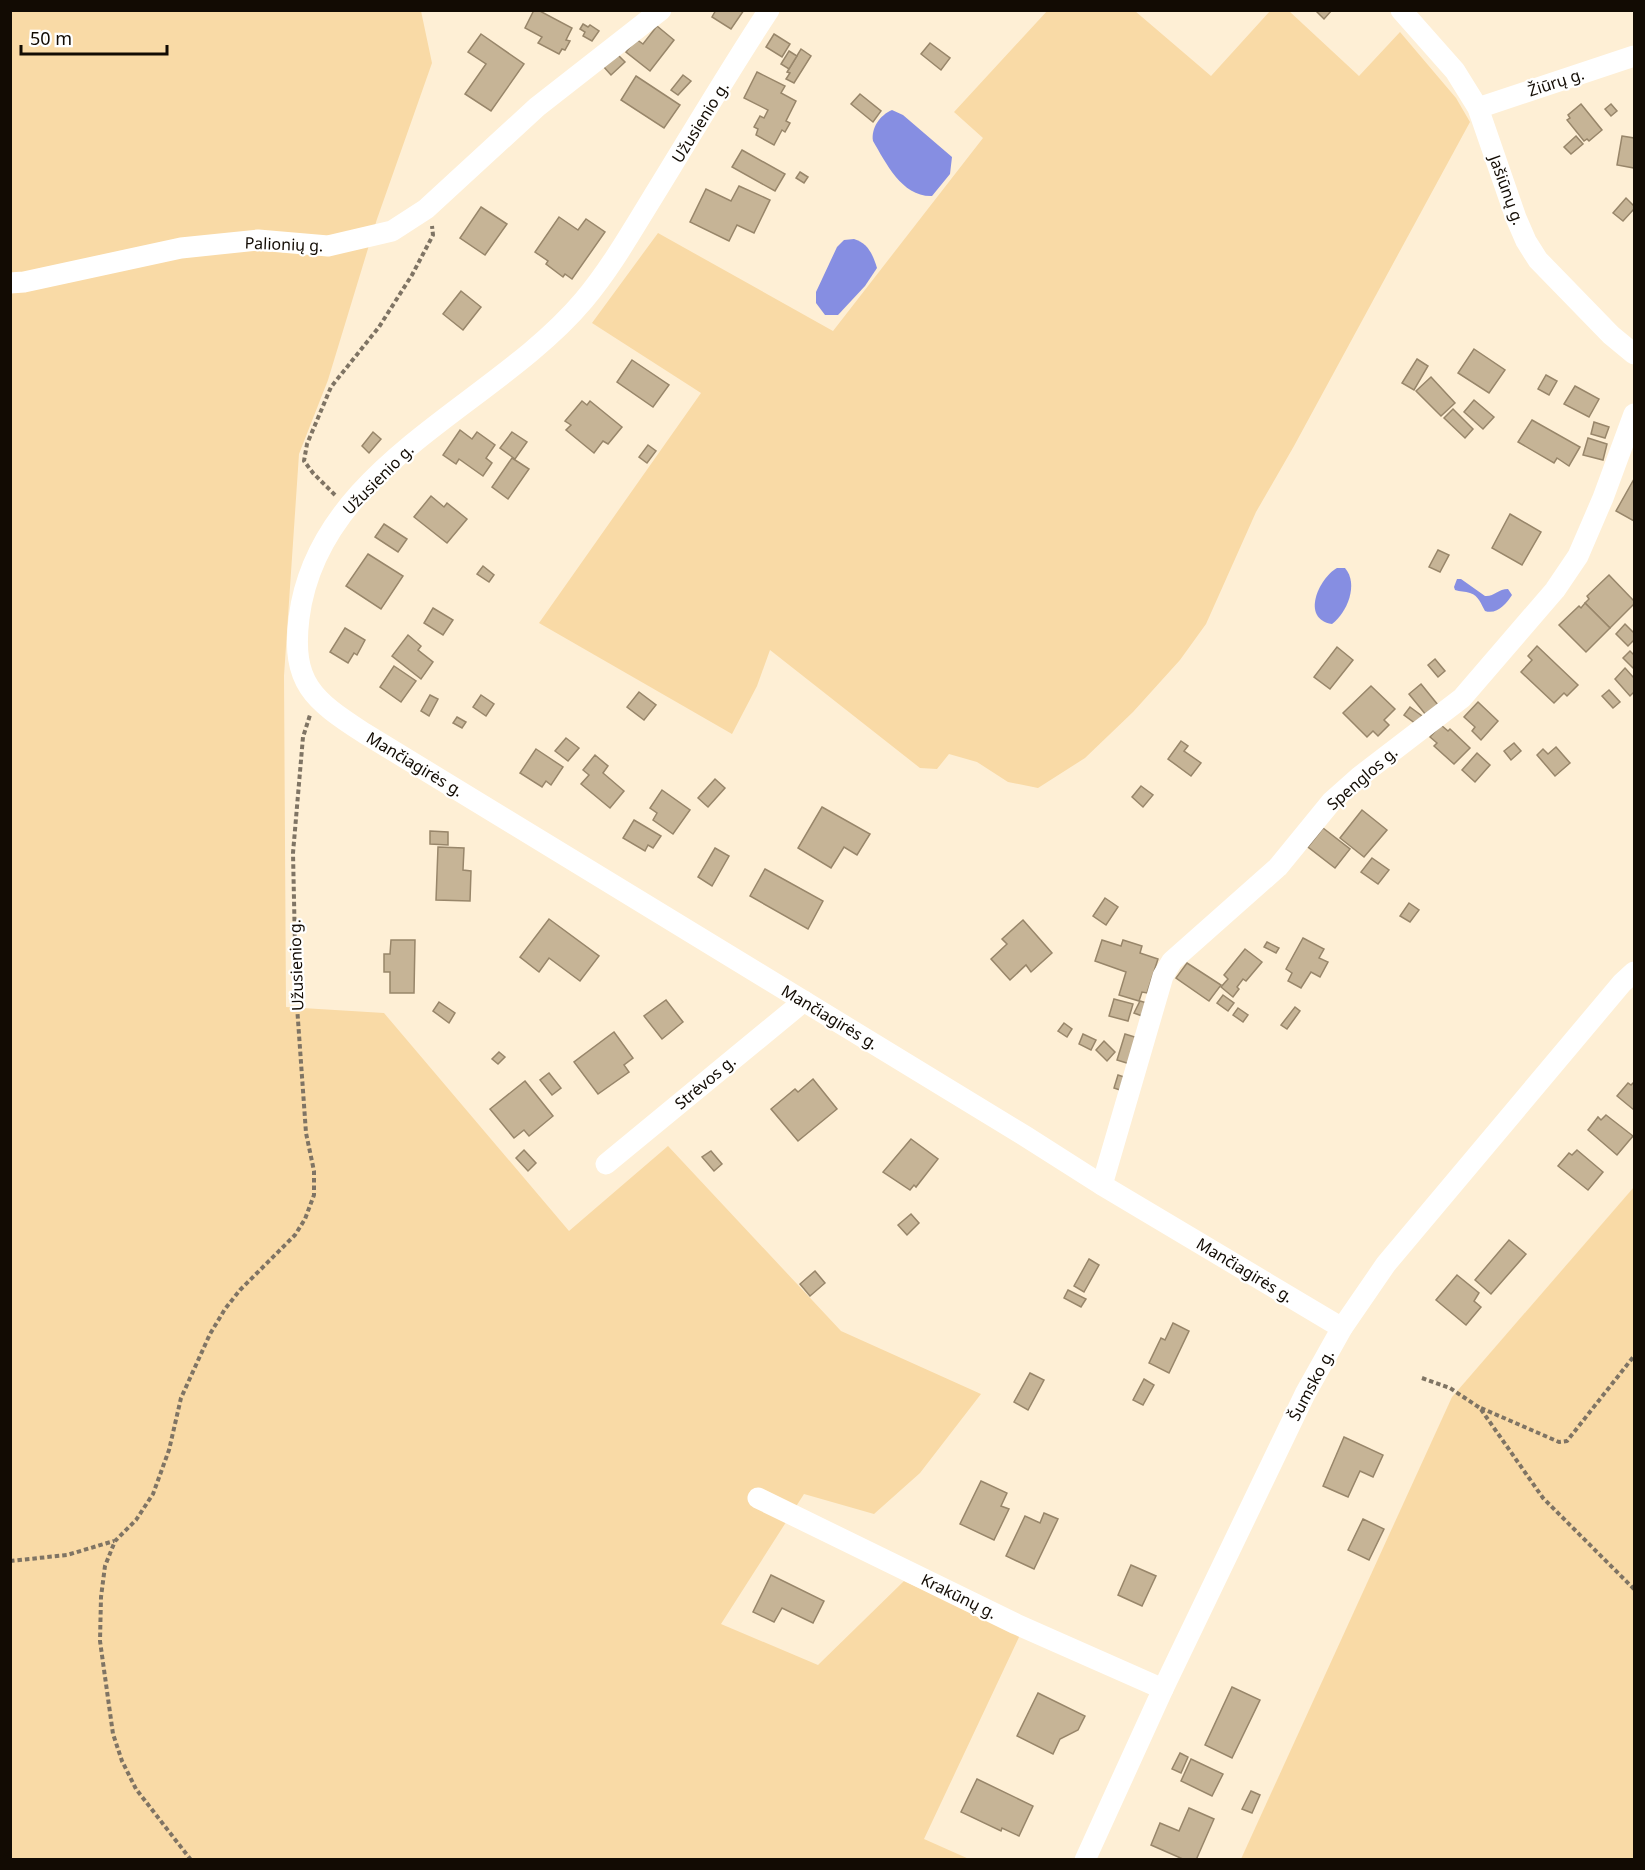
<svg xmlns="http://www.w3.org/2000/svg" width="1645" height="1870" font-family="'Noto Sans',sans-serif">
  <rect width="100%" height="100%" fill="#feefd5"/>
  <g fill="#f9daa6">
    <path d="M1048 10 1135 11 1211 76 1270 11H1289L1359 76 1400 32 1456 98 1470 122 1294 446 1256 512 1206 624 1180 660 1133 712 1085 758 1038 788 1008 782 977 762 949 754 937 769 920 768 770 650 757 686 732 734 539 623 701 393 592 323 658 233 833 331 983 138 954 112Z"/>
    <path d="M11 11H421L432 63 377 219 328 380 299 454 284 676 286 1007 384 1013 569 1231 668 1146 841 1331 981 1394 920 1473 874 1514 804 1494 721 1624 818 1665 904 1581 1020 1635 924 1839 969 1859 11 1860Z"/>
    <path d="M1634 1187V1859H1241L1452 1397Z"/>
  </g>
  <g fill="#868ee2">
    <path d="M892 110 903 115 952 157 950 174 932 196C902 197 886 163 873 141 871 128 880 115 892 110Z"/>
    <path d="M854 239C868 243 873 255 877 268L865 286 838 315H825L816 303V292L837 247 844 240Z"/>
    <path d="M1337 568H1345C1359 584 1347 613 1332 624 1300 619 1319 578 1337 568Z"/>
    <path d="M1457 579H1461L1485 596C1494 597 1498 589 1508 589L1512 595C1506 604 1497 615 1485 611 1481 604 1479 596 1470 593 1465 591 1460 592 1455 590L1454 587Z"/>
  </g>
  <g fill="#c6b496" stroke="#98866a" stroke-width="1.5">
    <path d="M534 10H538L572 28 566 40 570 41 565 50 562 49 559 54 538 43 542 37 525 28Z"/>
    <path d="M716 10H744L731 29 712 17Z"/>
    <path d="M1315 10H1332L1324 19Z"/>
    <path d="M583 24 588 27 590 25 599 31 592 41 583 36 585 32 580 29Z"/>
    <path d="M657 26 674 40 650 71 626 52 636 39 643 44Z"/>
    <path d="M481 34 524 64 491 111 465 94 486 64 468 52Z"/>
    <path d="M774 34 790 44 782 57 766 47Z"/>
    <path d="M930 43 950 58 941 70 921 54Z"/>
    <path d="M801 49 811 56 794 83 786 79 790 73 787 72Z"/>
    <path d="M789 51 797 56 789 69 781 64Z"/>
    <path d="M616 53 625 62 611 75 603 66Z"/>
    <path d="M757 72 785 86 781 93 796 101 786 121 790 123 785 132 782 130 774 145 756 135 758 129 754 127 760 116 764 118 768 110 744 98Z"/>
    <path d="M683 75 691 81 678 95 671 90Z"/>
    <path d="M636 76 680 105 664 128 621 100Z"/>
    <path d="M860 94 881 111 873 122 851 104Z"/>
    <path d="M1581 104 1602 130 1589 141 1587 139 1584 141 1567 120 1570 118 1568 115Z"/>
    <path d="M1611 104 1617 111 1611 116 1605 109Z"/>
    <path d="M1576 136 1583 144 1571 154 1564 147Z"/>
    <path d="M1622 136 1634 138V168L1617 165Z"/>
    <path d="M742 150 785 174 775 191 732 167Z"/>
    <path d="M800 172 808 177 804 183 796 178Z"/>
    <path d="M739 186 770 200 754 233 737 225 729 241 690 222 706 189 731 201Z"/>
    <path d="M1626 198 1634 206V209L1623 221 1613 213Z"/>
    <path d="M481 207 507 224 485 255 460 238Z"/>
    <path d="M559 217 578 230 586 219 605 232 572 279 565 274 563 277 546 264 548 261 535 252Z"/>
    <path d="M461 291 481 307 463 330 443 314Z"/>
    <path d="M1474 349 1505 370 1489 393 1458 373Z"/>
    <path d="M1417 359 1428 366 1414 390 1402 383Z"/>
    <path d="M632 360 669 385 653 407 617 382Z"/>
    <path d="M1546 375 1557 381 1549 395 1538 389Z"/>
    <path d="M1431 377 1455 403 1441 416 1416 391Z"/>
    <path d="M1575 386 1599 399 1589 417 1564 404Z"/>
    <path d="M1474 400 1494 417 1483 429 1464 412Z"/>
    <path d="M582 401 587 405 590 401 622 427 608 444 603 441 594 453 566 430 571 425 565 421Z"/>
    <path d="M1453 409 1473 429 1465 438 1444 418Z"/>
    <path d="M1532 420 1580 447 1569 466 1557 458 1554 463 1518 442Z"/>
    <path d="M1594 422 1609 427 1605 438 1591 434Z"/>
    <path d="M460 430 472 439 477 432 495 445 486 458 492 463 483 476 459 459 456 464 443 455Z"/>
    <path d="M373 432 381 439 369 453 362 446Z"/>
    <path d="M512 432 527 442 515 459 500 448Z"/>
    <path d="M1588 438 1607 444 1603 460 1583 455Z"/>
    <path d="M648 445 656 451 647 463 639 457Z"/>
    <path d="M512 458 529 469 508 499 492 487Z"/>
    <path d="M1634 479V521L1616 511Z"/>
    <path d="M431 496 444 507 447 503 467 519 447 543 414 517Z"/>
    <path d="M1510 514 1541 532 1522 565 1492 548Z"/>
    <path d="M384 524 407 539 398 552 375 537Z"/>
    <path d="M1438 550 1449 555 1440 572 1429 567Z"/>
    <path d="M368 554 403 576 381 609 346 586Z"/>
    <path d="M483 566 494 575 489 582 477 574Z"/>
    <path d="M1609 575 1634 601V604L1610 628 1585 603 1589 599 1587 596Z"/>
    <path d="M1585 603 1610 628 1586 652 1559 625 1579 606 1581 608Z"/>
    <path d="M433 608 453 620 443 635 424 623Z"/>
    <path d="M1625 624 1634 633V640L1628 646 1616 634Z"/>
    <path d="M345 628 365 640 357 655 354 653 348 663 330 652Z"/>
    <path d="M408 635 421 646 418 650 433 662 421 679 392 656Z"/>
    <path d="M1537 646 1578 685 1567 696 1564 693 1554 703 1521 672 1532 660 1528 656Z"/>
    <path d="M1337 647 1353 660 1330 689 1314 677Z"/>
    <path d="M1630 651 1634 655V669L1623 658Z"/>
    <path d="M1435 659 1445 671 1438 677 1428 665Z"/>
    <path d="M394 666 416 681 401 702 380 687Z"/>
    <path d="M1625 668 1634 678V692L1630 696 1615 679Z"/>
    <path d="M1421 684 1438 705 1426 715 1409 694Z"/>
    <path d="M1371 686 1395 709 1384 720 1389 725 1378 736 1373 731 1367 737 1343 713Z"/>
    <path d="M1609 690 1620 702 1613 708 1602 696Z"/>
    <path d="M639 692 656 705 644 720 627 707Z"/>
    <path d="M430 695 438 699 429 716 421 711Z"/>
    <path d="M481 695 494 704 486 716 473 707Z"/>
    <path d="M1478 702 1498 721 1481 740 1472 731 1475 727 1464 717Z"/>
    <path d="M1410 707 1422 716 1416 724 1404 715Z"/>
    <path d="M457 717 466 722 462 728 453 723Z"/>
    <path d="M1441 725 1448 731 1450 729 1470 748 1454 764 1434 746 1437 743 1430 737Z"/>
    <path d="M566 738 579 748 568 761 555 751Z"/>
    <path d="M1181 741 1188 746 1184 751 1201 763 1191 776 1168 759Z"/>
    <path d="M1514 743 1521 751 1511 760 1504 751Z"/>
    <path d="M1556 747 1570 763 1555 776 1537 755 1543 749 1548 754Z"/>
    <path d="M536 749 563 767 551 785 546 781 542 787 520 773Z"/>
    <path d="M1477 753 1490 765 1475 782 1462 770Z"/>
    <path d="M595 755 608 766 603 773 624 791 610 808 581 784 589 775 583 770Z"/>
    <path d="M715 779 725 788 708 807 698 798Z"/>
    <path d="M1141 786 1153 795 1143 807 1132 797Z"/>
    <path d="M662 790 690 810 673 834 653 820 657 813 650 808Z"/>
    <path d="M822 807 870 834 857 855 844 847 831 868 798 848Z"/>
    <path d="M1362 810 1387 830 1364 857 1340 838Z"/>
    <path d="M634 820 661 836 653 848 648 845 645 851 623 838Z"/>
    <path d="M1323 828 1350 849 1335 868 1308 847Z"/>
    <path d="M430 831 448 832V845L430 844Z"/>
    <path d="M438 847 464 848 463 870 471 871 470 901 436 900Z"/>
    <path d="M715 848 729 856 712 886 698 877Z"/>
    <path d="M1372 858 1389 870 1378 884 1361 872Z"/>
    <path d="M765 869 823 901 808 929 750 896Z"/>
    <path d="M1105 898 1118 907 1106 925 1093 916Z"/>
    <path d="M1409 903 1419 910 1410 922 1400 916Z"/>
    <path d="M549 919 599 956 580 981 549 958 539 972 520 957Z"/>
    <path d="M1023 920 1052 953 1031 972 1026 965 1010 980 991 959 1007 944 1002 939Z"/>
    <path d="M1303 938 1324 949 1319 958 1328 962 1320 977 1311 972 1301 988 1288 981 1292 973 1286 969Z"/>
    <path d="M391 940H415L414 993H390V972H384V954H390Z"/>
    <path d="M1102 940 1121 946 1123 940 1142 946 1140 953 1158 959 1147 993 1142 992 1139 1001 1119 995 1126 972 1095 961Z"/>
    <path d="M1267 942 1279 948 1276 953 1264 947Z"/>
    <path d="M1245 949 1262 962 1246 981 1243 979 1237 987 1239 989 1233 997 1221 987 1228 979 1224 975Z"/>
    <path d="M1187 963 1221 985 1209 1001 1176 978Z"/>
    <path d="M1223 995 1234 1003 1228 1011 1217 1003Z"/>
    <path d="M1114 999 1133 1004 1128 1021 1109 1016Z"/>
    <path d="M666 1000 683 1022 662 1039 644 1016Z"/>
    <path d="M1140 1001 1147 1003 1142 1016 1134 1013Z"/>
    <path d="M439 1002 455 1013 449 1023 433 1011Z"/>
    <path d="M1295 1007 1300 1011 1287 1029 1281 1025Z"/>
    <path d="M1238 1008 1248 1015 1243 1022 1233 1015Z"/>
    <path d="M1064 1023 1072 1029 1067 1037 1058 1031Z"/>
    <path d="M614 1032 633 1058 624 1065 629 1072 598 1094 574 1062Z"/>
    <path d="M1083 1034 1096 1040 1091 1050 1079 1044Z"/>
    <path d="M1125 1034 1138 1038 1130 1064 1117 1060Z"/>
    <path d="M1104 1041 1115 1052 1107 1061 1096 1050Z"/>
    <path d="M499 1052 505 1057 498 1064 492 1059Z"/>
    <path d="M549 1073 561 1088 552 1095 540 1080Z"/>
    <path d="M1118 1075 1124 1077 1120 1090 1114 1088Z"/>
    <path d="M813 1079 837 1109 798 1141 771 1109 795 1089 798 1092Z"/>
    <path d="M525 1081 553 1116 529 1136 524 1130 514 1138 490 1109Z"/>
    <path d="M1634 1082V1110L1617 1096 1628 1083 1631 1085Z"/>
    <path d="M1606 1115 1633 1136 1617 1155 1588 1130 1598 1117 1601 1120Z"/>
    <path d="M911 1139 938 1159 916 1187 914 1185 910 1190 883 1172Z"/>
    <path d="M524 1150 536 1163 528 1171 516 1158Z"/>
    <path d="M1577 1150 1603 1172 1588 1190 1558 1166 1569 1153 1572 1155Z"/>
    <path d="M711 1151 722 1164 714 1171 702 1157Z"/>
    <path d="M911 1214 919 1223 907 1235 898 1225Z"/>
    <path d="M1509 1240 1526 1254 1491 1294 1475 1280Z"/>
    <path d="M1089 1259 1099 1265 1084 1292 1074 1286Z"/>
    <path d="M815 1271 825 1283 810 1296 800 1284Z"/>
    <path d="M1457 1275 1479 1293 1474 1301 1481 1307 1466 1325 1436 1300Z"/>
    <path d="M1068 1290 1086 1299 1081 1307 1064 1298Z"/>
    <path d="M1173 1323 1189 1331 1169 1373 1149 1363 1161 1338 1165 1340Z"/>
    <path d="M1030 1373 1044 1380 1028 1410 1014 1402Z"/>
    <path d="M1144 1379 1154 1385 1143 1405 1133 1400Z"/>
    <path d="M1344 1437 1383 1455 1373 1477 1360 1471 1348 1497 1323 1486Z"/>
    <path d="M981 1481 1007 1493 1001 1506 1009 1509 994 1540 960 1524Z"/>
    <path d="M1044 1513 1058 1519 1034 1569 1006 1556 1025 1516 1040 1523Z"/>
    <path d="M1363 1519 1384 1529 1369 1560 1348 1550Z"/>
    <path d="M1131 1565 1156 1576 1142 1606 1118 1595Z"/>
    <path d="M771 1575 824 1601 813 1623 782 1608 774 1622 753 1612Z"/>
    <path d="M1232 1687 1260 1700 1232 1758 1205 1745Z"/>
    <path d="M1038 1693 1085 1716 1078 1730 1060 1739 1053 1754 1017 1736Z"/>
    <path d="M1180 1753 1188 1757 1181 1773 1172 1769Z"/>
    <path d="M1191 1759 1223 1774 1212 1796 1181 1781Z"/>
    <path d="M977 1779 1033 1806 1019 1836 1002 1828 1001 1831 961 1812Z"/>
    <path d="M1251 1791 1260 1795 1252 1813 1242 1809Z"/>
    <path d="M1189 1808 1214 1819 1196 1860H1185L1151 1845 1160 1823 1179 1831Z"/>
  </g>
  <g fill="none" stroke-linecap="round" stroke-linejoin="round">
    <g stroke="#7f7464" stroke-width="4" stroke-dasharray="4.5 3" stroke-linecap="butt">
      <path d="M335 495 313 473 304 461 307 444 331 387 379 327 412 275 433 235 432 226"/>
      <path d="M1422 1378 1450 1388 1480 1408 1543 1498 1634 1589"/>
      <path d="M1481 1408 1559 1442 1567 1441 1634 1356"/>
      <path d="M10 1561 67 1555 114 1541"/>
      <path d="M191 1860 136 1789 122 1761 113 1734 100 1641 101 1597 105 1566 115 1541 136 1520 153 1494 169 1450 181 1398 210 1334 225 1309 240 1290 295 1235 305 1219 314 1195V1171L306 1133 296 992 293 853 303 737 310 715"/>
    </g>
    <g stroke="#fff" stroke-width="21">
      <path d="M769 10C728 72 690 137 651 200 630 234 610 269 584 300 495 406 318 465 299 618 291 683 313 700 364 733L1025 1136 1102 1185 1342 1328"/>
      <path d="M1401 10 1455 71 1478 108 1516 218 1526 241 1538 260 1611 335 1634 354"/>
      <path d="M1478 108 1634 56"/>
      <path d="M10 283 24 282 181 248 258 240 328 246 392 231 426 209 537 107 661 10"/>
      <path d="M606 1164 804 1001"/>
      <path d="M1102 1185 1163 976 1172 961 1278 867 1332 801 1359 777 1462 698 1555 590 1578 556 1603 498 1634 414"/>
      <path d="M758 1498 1016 1624 1163 1689"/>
      <path d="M1085 1860 1163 1689 1305 1394 1342 1328 1386 1264 1622 983 1634 972"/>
    </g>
  </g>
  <g text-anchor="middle" stroke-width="4.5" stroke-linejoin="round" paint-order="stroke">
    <g font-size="16" fill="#120b03" stroke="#fff">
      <text transform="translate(1556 82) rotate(-18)" y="6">Žiūrų g.</text>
      <text transform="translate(700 122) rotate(-58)" y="6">Užusienio g.</text>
      <text transform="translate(1507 190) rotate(70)" y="6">Jašiūnų g.</text>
      <text transform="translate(284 244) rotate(2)" y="6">Palionių g.</text>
      <text transform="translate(378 479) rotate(-45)" y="6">Užusienio g.</text>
      <text transform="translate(415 764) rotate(31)" y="6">Mančiagirės g.</text>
      <text transform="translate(1362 778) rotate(-41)" y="6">Spenglos g.</text>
      <text transform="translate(296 965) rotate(-92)" y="6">Užusienio g.</text>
      <text transform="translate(830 1017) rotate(31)" y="6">Mančiagirės g.</text>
      <text transform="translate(705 1082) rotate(-40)" y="6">Strėvos g.</text>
      <text transform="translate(1245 1270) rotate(31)" y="6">Mančiagirės g.</text>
      <text transform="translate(1311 1385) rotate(-62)" y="6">Šumsko g.</text>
      <text transform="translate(959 1596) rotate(26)" y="6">Krakūnų g.</text>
    </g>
  </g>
  <rect width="1645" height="1870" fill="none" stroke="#120b03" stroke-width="24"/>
  <path d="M21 45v9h146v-9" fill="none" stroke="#120b03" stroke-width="3"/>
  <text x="30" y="45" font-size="18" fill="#120b03" stroke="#ffffff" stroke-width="4.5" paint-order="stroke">50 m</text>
</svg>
